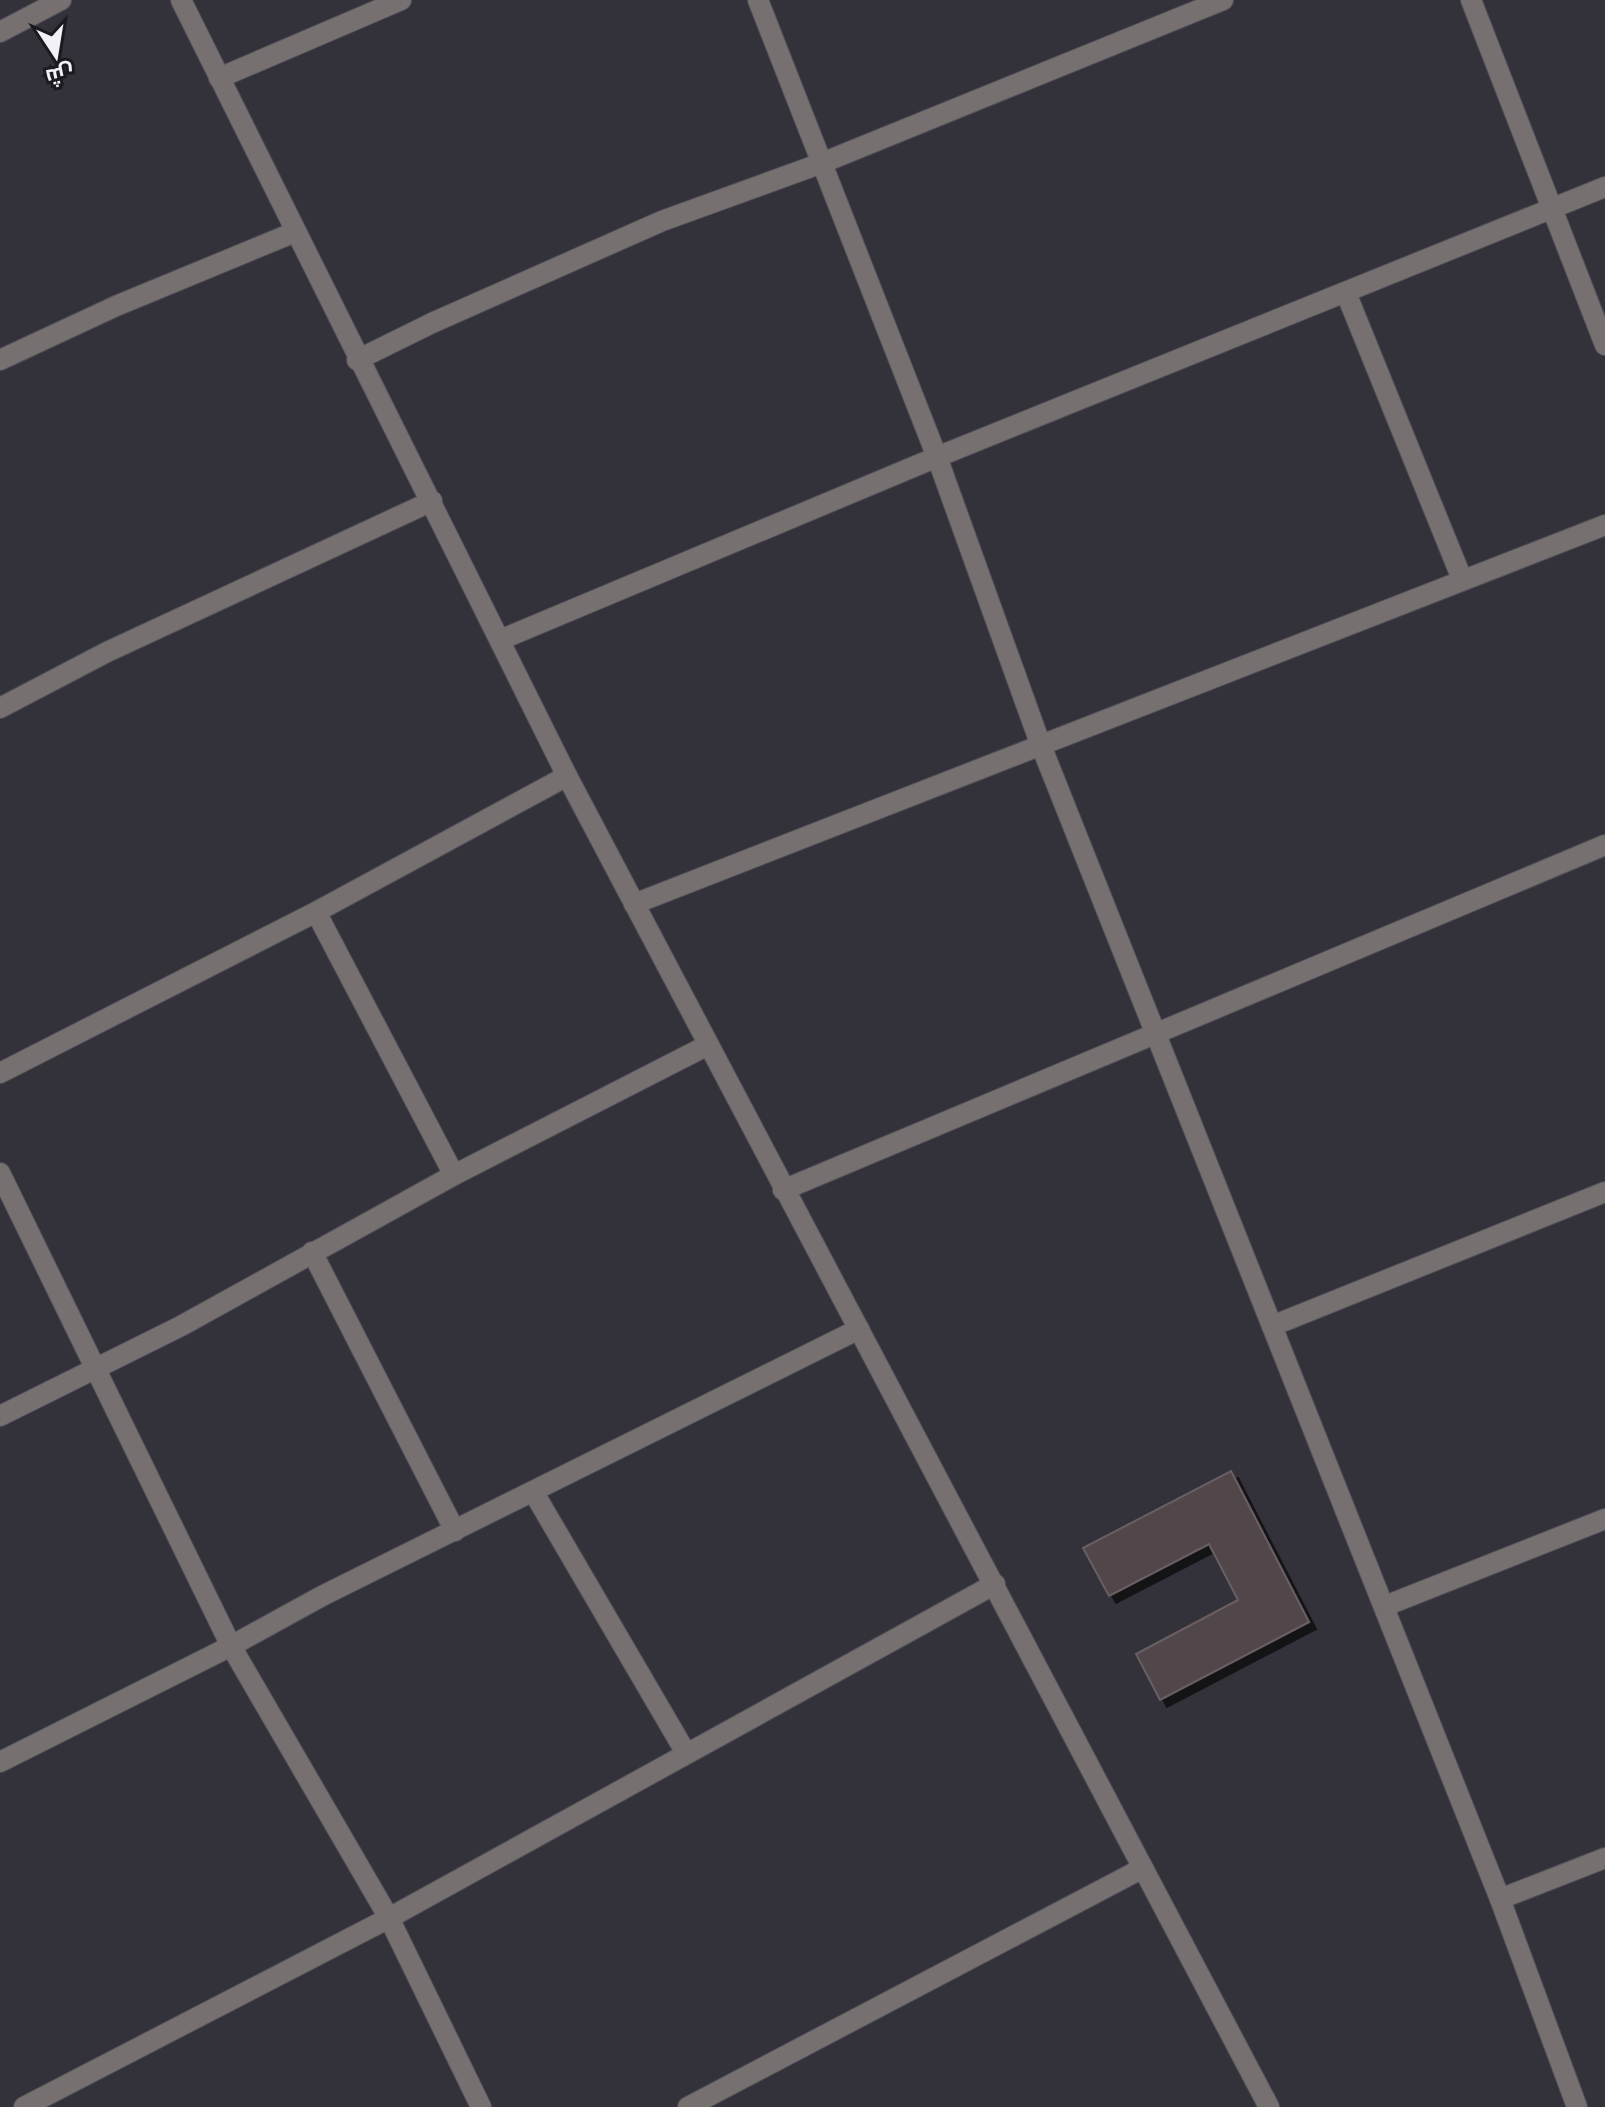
<svg xmlns="http://www.w3.org/2000/svg" width="1605" height="2107" font-family="'Golos Text',Cairo,sans-serif">
  <defs>
    <filter id="shadow"><feDropShadow dx="7" dy="7" stdDeviation="0" flood-color="#0009"/></filter>
  </defs>
  <rect width="100%" height="100%" fill="#33313a"/>
  <path fill="#51474b" stroke="#695f63" stroke-width="2" filter="url(#shadow)" d="M1231 1471 1309 1622 1160 1700 1136 1654 1238 1600 1209 1544 1109 1596 1083 1548Z"/>
  <g fill="none" stroke-linecap="round" stroke-linejoin="round">
    <defs>
      <g id="minor">
        <path d="M181 0 567 776 1269 2107"/>
        <path d="M758 0 937 457 1040 743 1500 1899 1577 2107"/>
        <path d="M1471 0 1605 345"/>
        <path d="M0 32 61 0"/>
        <path d="M219 78 401 0"/>
        <path d="M1346 293 1462 579"/>
        <path d="M0 360 116 306 295 232"/>
        <path d="M357 360 432 323 662 221 822 163 1223 0"/>
        <path d="M500 640 937 457 1605 187"/>
        <path d="M0 708 107 652 432 501"/>
        <path d="M634 904 1605 525"/>
        <path d="M316 912 454 1175"/>
        <path d="M0 1073 316 912 567 776"/>
        <path d="M0 1173 231 1646 389 1918 481 2107"/>
        <path d="M783 1190 1605 845"/>
        <path d="M312 1252 455 1531"/>
        <path d="M1272 1326 1605 1192"/>
        <path d="M0 1416 181 1326 454 1175 708 1045"/>
        <path d="M534 1493 686 1753"/>
        <path d="M1385 1606 1605 1519"/>
        <path d="M0 1762 231 1646 322 1596 859 1329"/>
        <path d="M1500 1899 1605 1858"/>
        <path d="M24 2107 389 1918 995 1584"/>
        <path d="M688 2107 1143 1868"/>
      </g>
    </defs>
    <use href="#minor" stroke="#525058" stroke-width="22"/>
    <use href="#minor" stroke="#767170" stroke-width="20"/>
  </g>
  <g transform="translate(56 56) rotate(168)" stroke="#1b1a1e" stroke-width="6" paint-order="stroke">
  <path d="M0-6L14 30L0 20L-14 30Z" fill="#f2f1f7"/>
  <text y="-12" font-size="22" font-weight="bold" text-anchor="middle" fill="#f2f1f7">ش</text>
  </g>
</svg>
